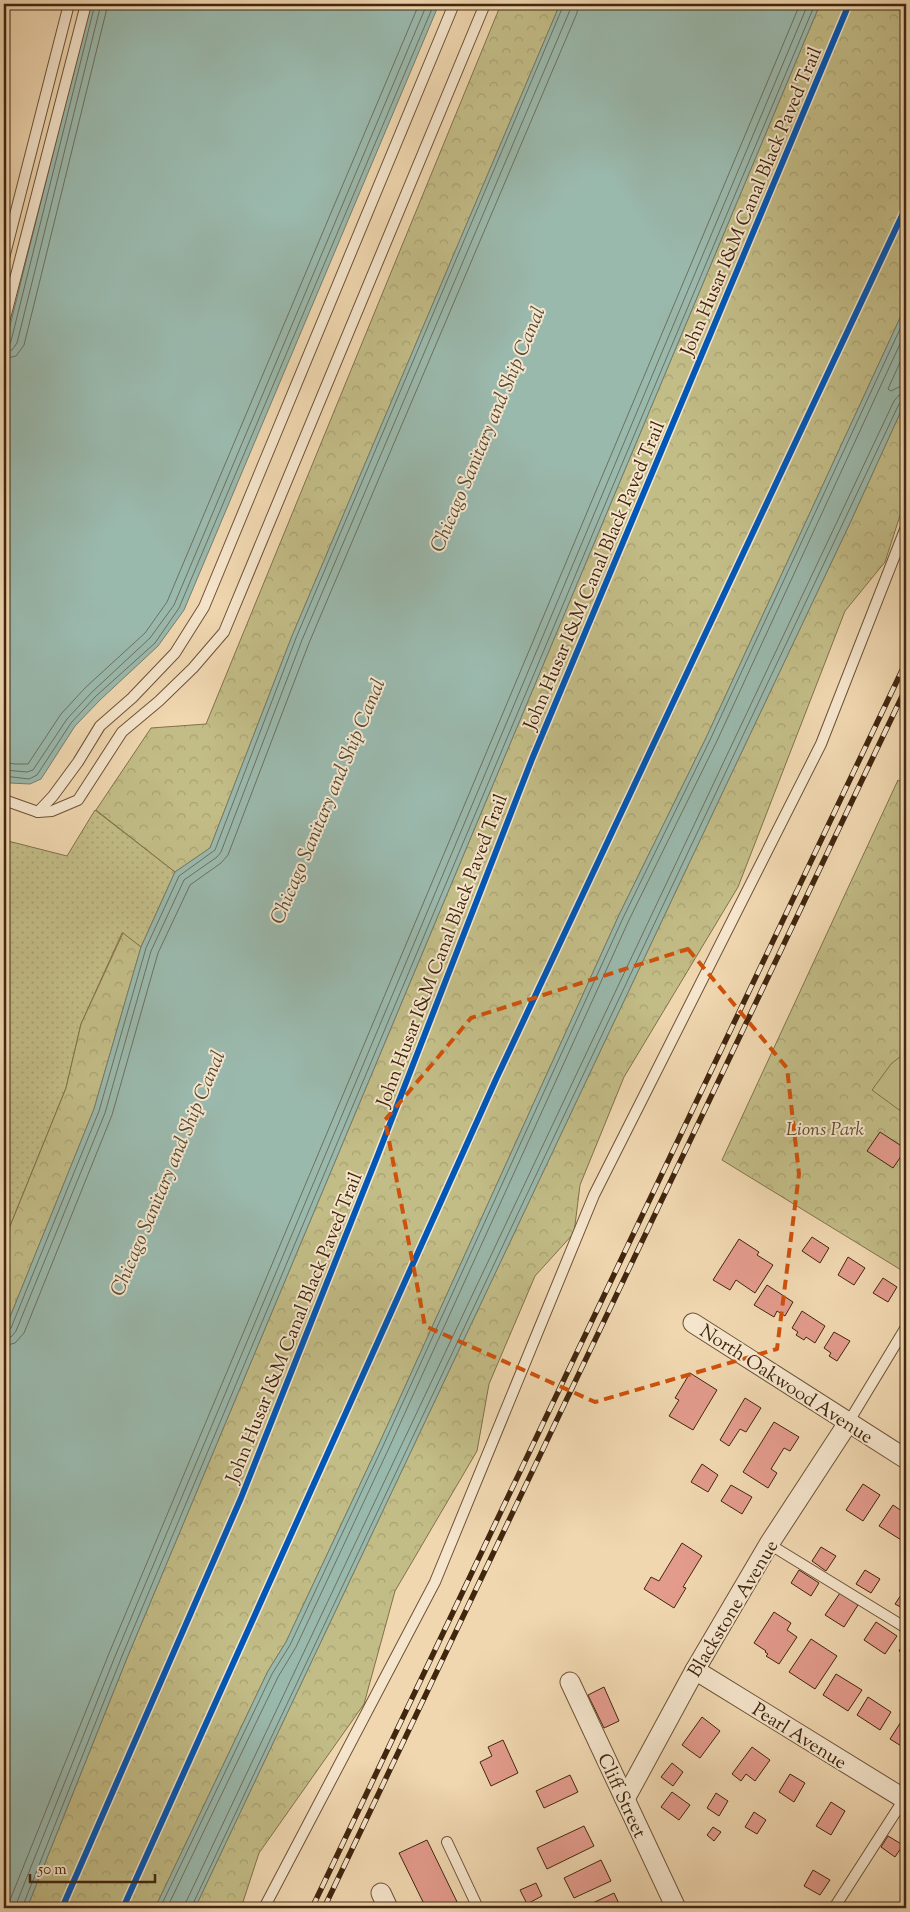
<svg xmlns="http://www.w3.org/2000/svg" width="910" height="1912" font-family="'Sorts Mill Goudy',serif">
  <defs>
    <pattern id="grass-dots" width="8" height="8" patternUnits="userSpaceOnUse" patternTransform="scale(1.25)"><rect width="8" height="8" fill="#c2bc86"/><path d="M2 2h.1M6 6h.1" fill="none" stroke="#a8a172" stroke-width="1.8" stroke-linecap="round"/></pattern>
    <pattern id="forest-crowns" width="20" height="18" patternUnits="userSpaceOnUse" patternTransform="scale(1.25)"><rect width="20" height="18" fill="#c2bc86"/><path d="M2 6a3 3 0 1 1 6 0M12 15a3 3 0 1 1 6 0" fill="none" stroke="#a8a172"/></pattern>
  </defs>
  <rect width="100%" height="100%" fill="#f0d7b0"/>
  <filter id="stains"><feTurbulence type="fractalNoise" baseFrequency=".004" numOctaves="4"/><feColorMatrix values="0 0 0 0 .2 0 0 0 0 .09 0 0 0 0 .02 0 0 0 .5 -.17"/></filter>
  <radialGradient id="worn" r=".72"><stop offset=".6" stop-color="#630" stop-opacity="0"/><stop offset="1" stop-color="#630" stop-opacity=".3"/></radialGradient>
  <path fill="url(#grass-dots)" stroke="#82714a" d="M95 810 175 872 141 947 122 933 81 1024 66 1088 4 1241V840L67 856Z"/>
  <g fill="url(#forest-crowns)" stroke="#82714a">
    <path d="M501 4H560L292 636 210 848 175 872 96 810 151 728 206 724Z"/>
    <path d="M820 4H906V305L706 738 619 915 379 1444 286 1642 268 1671 155 1908H27L127 1658Z"/>
    <path d="M906 400V497L885 562 845 611 738 887 624 1077 580 1185 574 1233 535 1276 489 1384 477 1451 395 1591 364 1704 259 1853 241 1908H195L850 523Z"/>
    <path d="M898 780 906 785V1273L722 1160Z"/>
    <path d="M123 933 141 947 94 1109 4 1332V1241L66 1088 81 1024Z"/>
  </g>
  <path fill="#c2bc86" stroke="#82714a" d="M906 1052V1115L872 1090 891 1064Z"/>
  <g fill="#9ab9ad" stroke="#767e6d">
    <path d="M90 4H439L184 610 158 646 100 700 75 726 41 779 30 784 10 783 4 780V350Z"/>
    <path d="M560 4H820L127 1658 27 1908H4V1332L94 1109 141 947 175 872 210 848 292 636Z"/>
    <path d="M906 305V400L850 523 195 1908H155L268 1671 286 1642 379 1444 619 915 706 738Z"/>
  </g>
  <g fill="none" stroke-linecap="round" stroke-linejoin="round">
    <g stroke="#6e705e" stroke-width="1">
      <path d="M4 346 9 345 11 341 95 4"/>
      <path d="M906 349 888 389 891 391 899 387 906 386"/>
      <path d="M4 352 12 350 17 343 101 4"/>
      <path d="M4 359 16 356 24 345 108 4"/>
      <path d="M4 762 14 764H28L61 714 86 687 145 633 167 602 419 4"/>
      <path d="M4 770 27 772 33 770 67 719 92 692 150 638 174 605 427 4"/>
      <path d="M4 776 29 779 37 775 71 723 96 696 155 643 179 608 434 4"/>
      <path d="M4 1332 8 1331 11 1328 99 1111 146 948 179 876 215 850 296 638 564 4"/>
      <path d="M4 1338 11 1337 16 1331 105 1113 151 951 184 880 217 857 221 852 302 640 570 10 571 4"/>
      <path d="M4 1346 15 1343 24 1333 112 1115 158 953 190 885 221 863 228 855 309 643 577 13 578 4"/>
      <path d="M9 1908 10 1900 110 1651 800 4"/>
      <path d="M16 1908 17 1902 116 1654 808 4"/>
      <path d="M22 1908 122 1656 815 4"/>
      <path d="M160 1908 272 1674 290 1645 383 1446 623 918 710 740 906 316"/>
      <path d="M167 1908 278 1677 296 1647 389 1448 629 920 716 743 906 331"/>
      <path d="M184 1908 186 1902 894 401 899 395 906 394"/>
      <path d="M191 1908 899 404 902 401 906 400"/>
    </g>
  </g>
  <g fill="#e39b8c" stroke="#41260e">
    <path d="M880 1132 906 1149 893 1168 867 1151Z"/>
    <path d="M812 1237 829 1248 820 1263 802 1251Z"/>
    <path d="M739 1239 759 1252 757 1255 773 1265 755 1293 736 1280 730 1290 713 1280Z"/>
    <path d="M848 1257 865 1268 854 1285 838 1275Z"/>
    <path d="M883 1278 897 1287 888 1302 873 1293Z"/>
    <path d="M767 1285 793 1302 785 1316 777 1311 774 1317 754 1305Z"/>
    <path d="M802 1311 825 1326 815 1343 806 1337 804 1340 796 1335 798 1332 792 1328Z"/>
    <path d="M834 1332 850 1341 837 1361 829 1356 831 1353 824 1348Z"/>
    <path d="M690 1373 717 1390 693 1430 669 1416 679 1400 675 1398Z"/>
    <path d="M906 1379V1400L900 1396 905 1389 901 1386Z"/>
    <path d="M745 1398 761 1408 746 1432 740 1429 729 1446 720 1440Z"/>
    <path d="M774 1422 799 1437 790 1451 784 1448 771 1469 777 1473 768 1488 743 1472Z"/>
    <path d="M702 1464 718 1475 708 1492 691 1482Z"/>
    <path d="M863 1484 880 1495 863 1521 846 1510Z"/>
    <path d="M731 1485 752 1497 742 1514 721 1501Z"/>
    <path d="M893 1505 906 1514V1543L879 1526Z"/>
    <path d="M682 1543 702 1556 683 1587 686 1588 674 1608 644 1589 651 1577 659 1581Z"/>
    <path d="M821 1547 836 1556 826 1571 812 1561Z"/>
    <path d="M799 1570 819 1583 811 1596 791 1583Z"/>
    <path d="M865 1570 880 1579 871 1593 856 1584Z"/>
    <path d="M905 1589 906 1590V1610L895 1604Z"/>
    <path d="M840 1593 858 1605 844 1627 825 1615Z"/>
    <path d="M774 1612 791 1623 787 1630 797 1637 779 1664 766 1656 768 1654 765 1652 766 1651 754 1643Z"/>
    <path d="M876 1622 897 1636 885 1654 864 1640Z"/>
    <path d="M811 1639 837 1656 815 1689 789 1672Z"/>
    <path d="M906 1639V1656L899 1651Z"/>
    <path d="M836 1674 862 1690 848 1711 823 1695Z"/>
    <path d="M604 1687 619 1721 604 1728 588 1695Z"/>
    <path d="M868 1697 891 1712 880 1730 857 1715Z"/>
    <path d="M906 1714V1749L890 1739Z"/>
    <path d="M702 1717 720 1731 700 1758 682 1745Z"/>
    <path d="M503 1740 518 1773 491 1786 480 1762 492 1756 488 1747Z"/>
    <path d="M752 1747 770 1760 755 1781 746 1774 741 1781 732 1774Z"/>
    <path d="M672 1763 683 1772 673 1786 661 1777Z"/>
    <path d="M790 1774 805 1783 794 1802 779 1792Z"/>
    <path d="M570 1775 578 1792 544 1808 536 1791Z"/>
    <path d="M672 1792 690 1805 679 1820 661 1807Z"/>
    <path d="M716 1793 728 1801 719 1816 707 1808Z"/>
    <path d="M831 1802 845 1811 831 1835 816 1826Z"/>
    <path d="M754 1812 766 1820 757 1834 745 1827Z"/>
    <path d="M584 1826 594 1846 547 1869 537 1848Z"/>
    <path d="M713 1827 721 1832 714 1841 707 1835Z"/>
    <path d="M888 1836 903 1845 895 1857 881 1847Z"/>
    <path d="M427 1840 460 1908H426L399 1853Z"/>
    <path d="M601 1860 611 1881 574 1898 564 1878Z"/>
    <path d="M813 1870 830 1880 820 1895 804 1886Z"/>
    <path d="M536 1883 542 1896 527 1904 520 1890Z"/>
    <path d="M614 1893 621 1908H582Z"/>
    <path d="M906 1895V1908H898Z"/>
  </g>
  <g fill="none" stroke-linecap="round" stroke-linejoin="round">
    <defs>
      <g id="lane">
        <path d="M4 258 69 4"/>
        <path d="M4 322 86 4"/>
        <path d="M4 800 38 812 52 811 78 800 122 732 159 701 193 668 224 632 485 4"/>
        <path d="M38 812 53 796 78 762 100 726 132 698 175 653 204 607 454 4"/>
        <path d="M848 1423 906 1327"/>
        <path d="M769 1544 906 1628"/>
        <path d="M447 1842 478 1908"/>
        <path d="M264 1908 435 1582 594 1195 821 744 906 527"/>
        <path d="M834 1908 906 1796"/>
      </g>
      <g id="street">
        <path d="M693 1323 906 1459"/>
        <path d="M695 1670 906 1800"/>
        <path d="M570 1682 676 1908"/>
        <path d="M625 1799 695 1670 769 1544 848 1423"/>
        <path d="M381 1893 388 1908"/>
      </g>
    </defs>
    <use href="#lane" stroke="#6d5236" stroke-width="12"/>
    <use href="#street" stroke="#6d5236" stroke-width="21"/>
    <use href="#lane" stroke="#f5e5cc" stroke-width="10"/>
    <use href="#street" stroke="#f5e5cc" stroke-width="19"/>
    <defs>
      <g id="rail">
        <path d="M312 1908 906 662"/>
        <path d="M324 1908 906 688"/>
      </g>
    </defs>
    <use href="#rail" stroke="#41260e" stroke-width="5.5"/>
    <use href="#rail" stroke="#f5e5cc" stroke-width="4" stroke-dasharray="11" stroke-linecap="butt"/>
    <defs>
      <g id="cycleway">
        <path d="M62 1908 241 1498 377 1157 532 759 849 4"/>
        <path d="M123 1908 497 1077 906 207"/>
      </g>
    </defs>
    <use href="#cycleway" stroke="#f5e5cc" stroke-width="9"/>
    <use href="#cycleway" stroke="#0057b8" stroke-width="6"/>
  </g>
  <path fill="none" stroke="#cf510c" stroke-width="4" stroke-dasharray="10 6" stroke-linejoin="round" d="M688 949 787 1068 799 1174 777 1349 595 1402 425 1326 385 1120 471 1018Z"/>
  <g text-anchor="middle" stroke-width="4" stroke-linejoin="round" paint-order="stroke">
    <g font-size="19" fill="#41260e" stroke="#f5e5cc">
      <text transform="translate(750 201) rotate(-67)" y="7">John Husar I&amp;M Canal Black Paved Trail</text>
      <text transform="translate(593 575) rotate(-67)" y="7">John Husar I&amp;M Canal Black Paved Trail</text>
      <text transform="translate(441 950) rotate(-69)" y="7">John Husar I&amp;M Canal Black Paved Trail</text>
      <text transform="translate(293 1327) rotate(-68)" y="7">John Husar I&amp;M Canal Black Paved Trail</text>
      <text transform="translate(787 1383) rotate(33)" y="7">North Oakwood Avenue</text>
      <text transform="translate(732 1608) rotate(-59)" y="7">Blackstone Avenue</text>
      <text transform="translate(800 1735) rotate(32)" y="7">Pearl Avenue</text>
      <text transform="translate(623 1795) rotate(65)" y="7">Cliff Street</text>
    </g>
    <g font-size="19" font-style="italic" fill="#614c2c" stroke="#f5e5cc">
      <text x="825" y="1135">Lions Park</text>
    </g>
    <g font-size="20" font-style="italic" fill="#574b36" stroke="#f5e5cc">
      <text transform="translate(487 429) rotate(-67)" y="7">Chicago Sanitary and Ship Canal</text>
      <text transform="translate(327 801) rotate(-67)" y="7">Chicago Sanitary and Ship Canal</text>
      <text transform="translate(167 1173) rotate(-67)" y="7">Chicago Sanitary and Ship Canal</text>
    </g>
  </g>
  <rect width="910" height="1912" fill="none" stroke="#f0d7b0" stroke-width="20"/>
  <rect x="5" y="5" width="900" height="1902" fill="none" stroke="#41260e" stroke-width="2.5"/>
  <rect x="10" y="10" width="890" height="1892" fill="none" stroke="#41260e"/>
  <path d="M30 1874v8h125v-8" fill="none" stroke="#41260e" stroke-width="2.5"/>
  <text x="38" y="1874" font-size="15" fill="#41260e" stroke="#f5e5cc" stroke-width="4" paint-order="stroke">50 m</text>
  <rect width="100%" height="100%" filter="url(#stains)"/>
  <rect width="100%" height="100%" fill="url(#worn)"/>
</svg>
